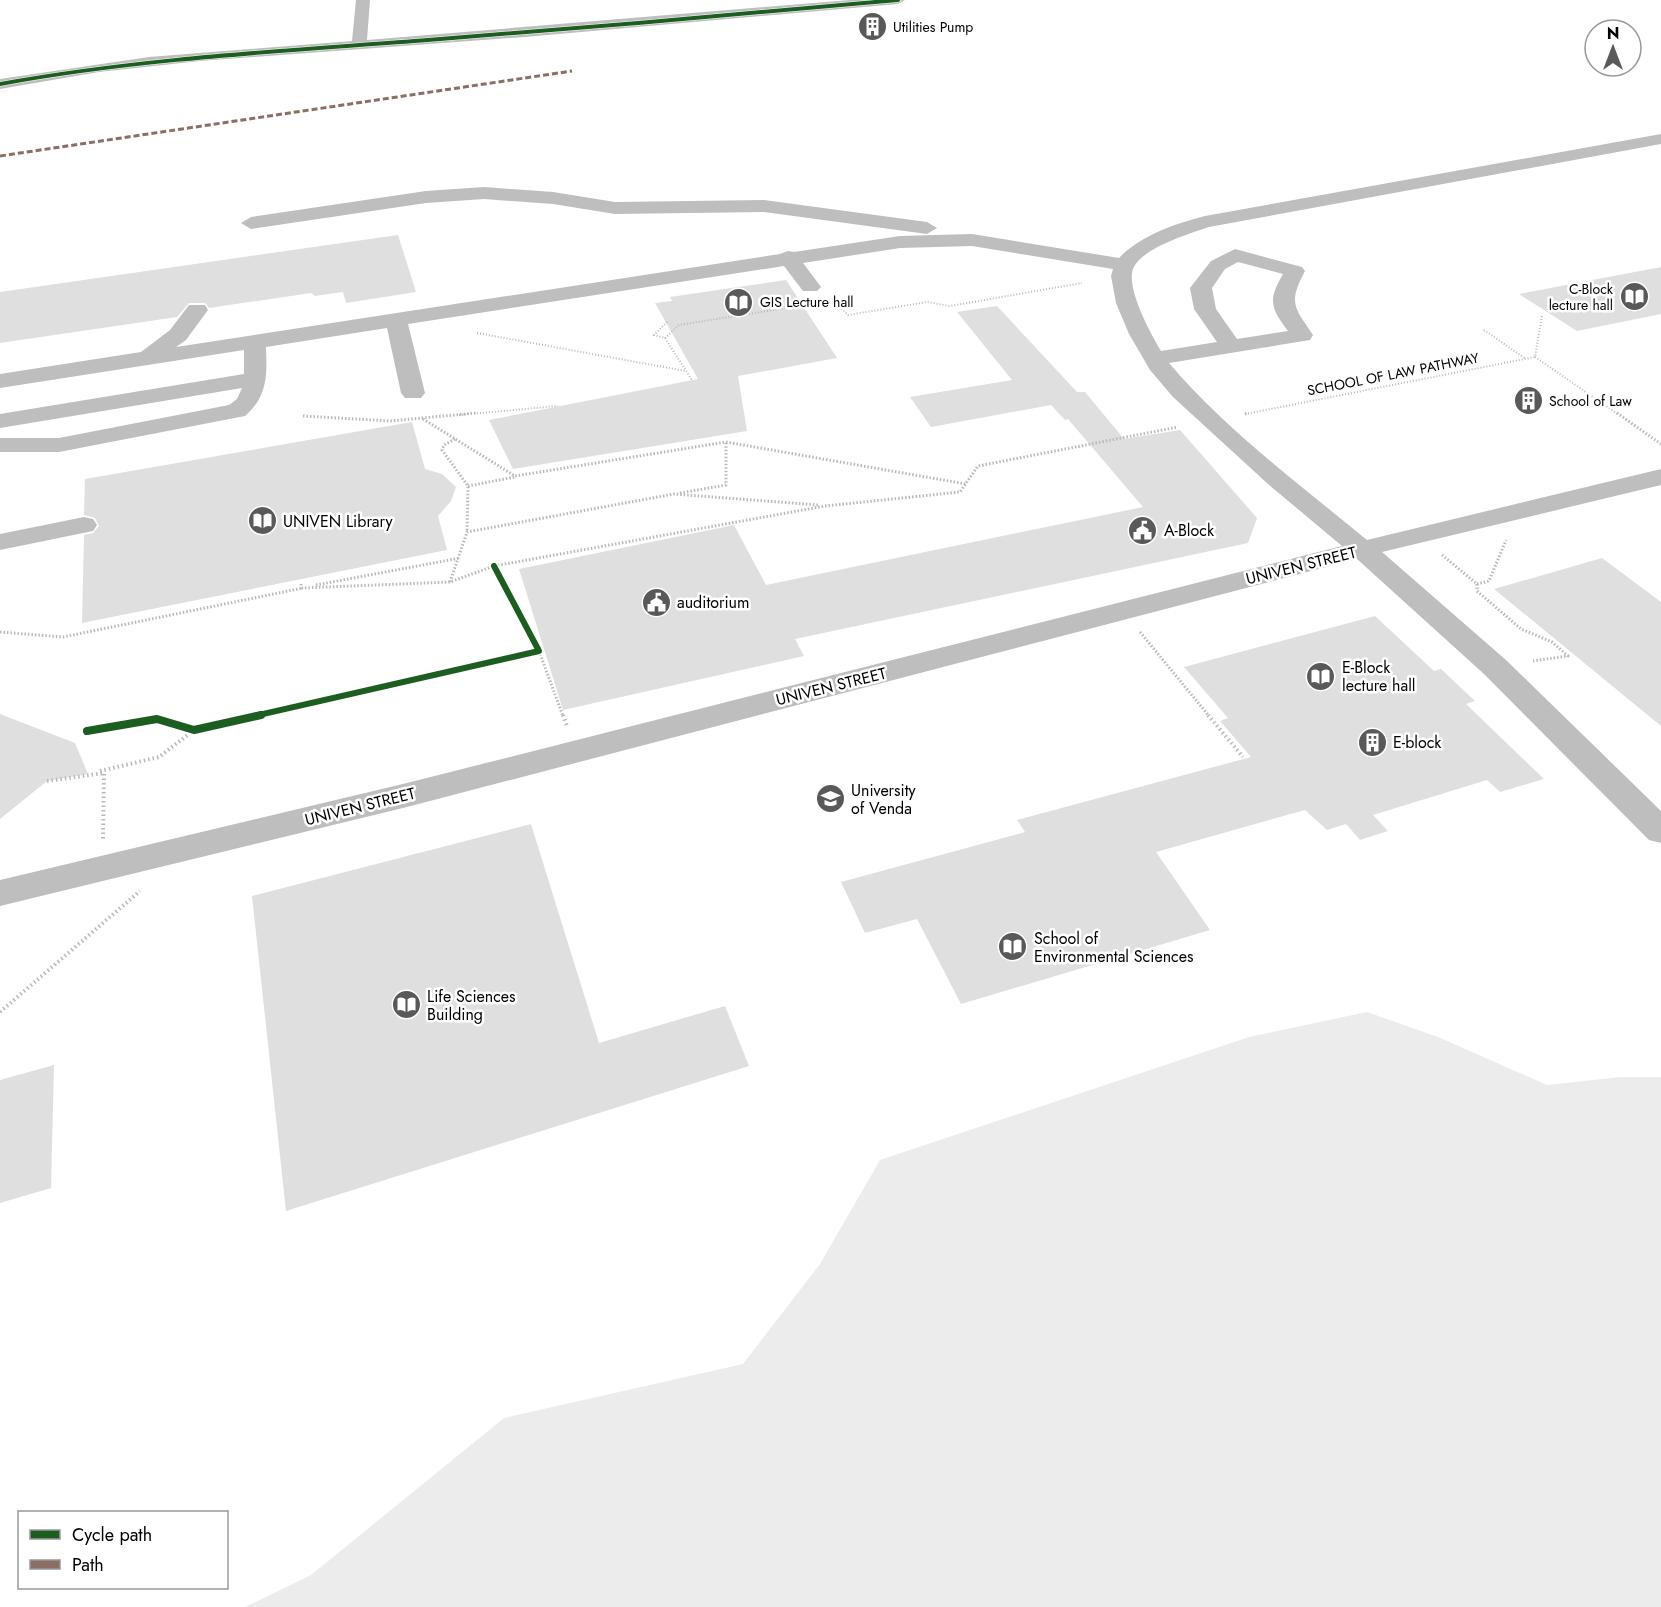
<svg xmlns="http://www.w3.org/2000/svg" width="1661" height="1607" font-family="Jost,sans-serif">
  <rect width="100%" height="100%" fill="#fff"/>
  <path fill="#ececec" d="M1367 1012 1438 1037 1547 1085 1620 1077H1661V1607H245L311 1575 504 1418 743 1364 820 1264 880 1160 1249 1037Z"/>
  <g fill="#dfdfdf">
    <path d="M398 235 416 292 346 303 343 292 315 296 311 293 209 308 205 303H189L177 317 0 343V292Z"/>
    <path d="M1661 267V314L1577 331 1519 294Z"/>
    <path d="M786 280 837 358 738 376 747 431 513 469 489 420 698 379 655 303 672 301 670 297Z"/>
    <path d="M997 306 1077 392H1085L1124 439 1180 430 1257 518 1248 543 795 639 804 656 563 710 519 569 734 525 766 585 1143 507 1068 419 1065 420 1051 405 931 427 910 397 1012 380 957 312Z"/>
    <path d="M412 422 425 469 442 474 456 487 451 501 438 516 447 550 82 623 84 535 93 533 99 526 95 518 84 515 85 479Z"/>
    <path d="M1602 558 1661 602V726L1494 589Z"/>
    <path d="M1375 616 1434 671 1441 669 1475 701 1466 704 1544 779 1500 792 1487 780 1373 815 1388 831 1360 840 1346 824 1327 830 1305 810 1156 852 1210 930 961 1004 917 919 865 933 841 882 1025 832 1017 820 1251 757 1220 721 1228 718 1184 667Z"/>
    <path d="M0 714 75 743 88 774 47 781 0 819Z"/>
    <path d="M531 824 599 1043 725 1006 749 1066 286 1211 252 896Z"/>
    <path d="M54 1065 51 1188 0 1203V1080Z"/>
  </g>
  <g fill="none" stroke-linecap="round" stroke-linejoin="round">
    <g stroke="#b9b9b9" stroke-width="2" stroke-dasharray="1 2" stroke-linecap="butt">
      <path d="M833 300 848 315 927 302 950 306 1082 283"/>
      <path d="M667 322 654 335 665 338 692 380"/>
      <path d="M1484 330 1526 359"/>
      <path d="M477 333 686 371"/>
      <path d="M665 338 679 325 799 306"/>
      <path d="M1535 357 1619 415"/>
      <path d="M1245 414 1535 357 1542 316"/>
      <path d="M459 415 558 406"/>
    </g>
    <g stroke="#b9b9b9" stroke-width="3" stroke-dasharray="1.5 2" stroke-linecap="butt">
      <path d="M1617 413 1661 444"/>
      <path d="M1245 414 1248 413"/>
      <path d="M303 416 390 421 476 413"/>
      <path d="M423 419 515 476 726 442 966 484"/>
      <path d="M455 439 444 445 442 450 468 486 467 531"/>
      <path d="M468 486 515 477"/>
      <path d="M680 493 726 485V442"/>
      <path d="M1442 555 1477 584V591L1521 629 1552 642 1568 656 1533 661"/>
      <path d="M450 582 467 532 674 494 818 505"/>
      <path d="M301 584 302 588 450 582 494 566 825 506 960 492 978 466 1178 427"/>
      <path d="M1477 584 1489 581 1506 540"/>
      <path d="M316 585 460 558"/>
      <path d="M0 632 63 637 303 588"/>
      <path d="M1140 632 1209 716"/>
      <path d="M539 651 563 716"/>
    </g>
    <g stroke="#b9b9b9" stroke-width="4" stroke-dasharray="1.5 3" stroke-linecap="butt">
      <path d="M563 715 567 726"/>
      <path d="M1208 715 1243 757"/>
      <path d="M100 771 159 757 194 730"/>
      <path d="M47 781 104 773 103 839"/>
      <path d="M0 1012 140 891"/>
    </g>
    <g fill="#bebebe" fill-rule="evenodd">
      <path d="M356 0H370L367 40 850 0H905L898 4 525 37 200 61 99 72 0 89V79L149 57 352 41Z"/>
      <path d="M1661 134V144L1209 227C1189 234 1141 248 1133 269 1126 289 1151 334 1161 351L1217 342 1194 309 1190 288 1211 261 1235 249 1302 267 1305 271C1288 303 1294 307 1313 335L1310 340 1169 363C1226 430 1299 484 1367 540L1661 469V485L1382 552 1506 660 1661 811V843L1649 840 1484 674 1357 559 407 807 0 906V880L407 783 1342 546 1268 484 1173 397 1150 370 1129 334 1116 303 1111 276 1113 269 972 246 900 248 803 263 821 287 817 291H803L784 266 408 324 425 393 421 398H405L401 393 387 328 266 347C267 375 268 396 245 416L59 452H0V438H59L229 405 237 399 242 388 0 428V414L244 374V350L0 388V374L141 352 170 330 189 305H205L208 310 186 340 176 347 780 254 788 251 794 252 900 236 972 234 1119 258C1141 235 1175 224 1205 216ZM1238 262 1283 274C1268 300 1270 307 1288 331L1237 339 1216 309 1212 288 1225 269Z"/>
      <path d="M484 187 553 192 615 202 764 200 927 222 937 228 927 234 764 212 615 214 553 204 484 199 426 203 251 229 241 223 251 217 426 191Z"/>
      <path d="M84 517 93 519 97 525 93 531 0 550V534Z"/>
    </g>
    <path stroke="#8d6e63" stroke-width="3" stroke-dasharray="6 3" stroke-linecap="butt" d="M0 156 572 71"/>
    <defs>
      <path id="cycleway-far2" d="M0 84C142 58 285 51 428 40 585 28 741 14 898 0"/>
      <path id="cycleway-far1" d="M254 716 539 651 494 566"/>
      <path id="cycleway" d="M87 731 157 719 194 730 261 715"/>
    </defs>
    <use href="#cycleway-far2" stroke="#fff" stroke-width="5"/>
    <use href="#cycleway-far1" stroke="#fff" stroke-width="9"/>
    <use href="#cycleway" stroke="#fff" stroke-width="12"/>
    <use href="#cycleway-far2" stroke="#1b5e20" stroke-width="4"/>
    <use href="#cycleway-far1" stroke="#1b5e20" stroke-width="6"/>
    <use href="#cycleway" stroke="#1b5e20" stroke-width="8"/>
  </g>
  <defs>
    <symbol id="building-disc" viewBox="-11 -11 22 22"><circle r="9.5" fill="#595959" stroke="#fff"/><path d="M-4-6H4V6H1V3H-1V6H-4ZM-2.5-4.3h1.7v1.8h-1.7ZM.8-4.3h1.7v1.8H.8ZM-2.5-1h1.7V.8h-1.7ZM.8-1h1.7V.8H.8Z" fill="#fff"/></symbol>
    <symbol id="library-disc" viewBox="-11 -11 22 22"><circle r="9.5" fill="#595959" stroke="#fff"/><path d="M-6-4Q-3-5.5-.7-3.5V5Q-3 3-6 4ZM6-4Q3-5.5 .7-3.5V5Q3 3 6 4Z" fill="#fff"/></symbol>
    <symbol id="civic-disc" viewBox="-11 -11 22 22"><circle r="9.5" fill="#595959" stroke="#fff"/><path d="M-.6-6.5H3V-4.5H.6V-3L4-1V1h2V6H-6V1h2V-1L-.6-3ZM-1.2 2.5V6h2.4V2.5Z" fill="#fff"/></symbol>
    <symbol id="university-disc" viewBox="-11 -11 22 22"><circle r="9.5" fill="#595959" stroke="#fff"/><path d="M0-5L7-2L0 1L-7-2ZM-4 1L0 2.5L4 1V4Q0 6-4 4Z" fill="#fff"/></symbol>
  </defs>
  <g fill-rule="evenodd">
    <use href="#building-disc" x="856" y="10" width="33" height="33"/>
    <use href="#library-disc" x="1618" y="280" width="33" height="33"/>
    <use href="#library-disc" x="722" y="286" width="33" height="33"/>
    <use href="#building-disc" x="1512" y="384" width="33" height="33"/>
    <use href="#library-disc" x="246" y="504" width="33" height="33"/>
    <use href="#civic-disc" x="1126" y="514" width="33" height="33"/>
    <use href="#civic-disc" x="640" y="586" width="33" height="33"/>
    <use href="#library-disc" x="1304" y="660" width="33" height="33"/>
    <use href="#building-disc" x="1356" y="726" width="33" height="33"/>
    <use href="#university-disc" x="814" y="782" width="33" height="33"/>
    <use href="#library-disc" x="996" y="930" width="33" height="33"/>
    <use href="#library-disc" x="390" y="988" width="33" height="33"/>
  </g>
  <g text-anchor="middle" stroke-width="5" stroke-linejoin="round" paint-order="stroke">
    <g font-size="14" fill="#000" stroke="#fff" text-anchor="start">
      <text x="893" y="32">Utilities Pump</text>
      <text x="1613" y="294" text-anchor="end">C-Block<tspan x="1613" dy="16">lecture hall</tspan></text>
      <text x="760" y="307">GIS Lecture hall</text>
      <text x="1549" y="406">School of Law</text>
    </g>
    <g font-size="14" fill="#000" stroke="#fff">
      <text transform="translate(1393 374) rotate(-11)" y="5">SCHOOL OF LAW PATHWAY</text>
    </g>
    <g font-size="16" fill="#000" stroke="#fff" text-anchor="start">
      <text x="283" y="527">UNIVEN Library</text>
      <text x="1164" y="536">A-Block</text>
      <text x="677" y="608">auditorium</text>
      <text x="1342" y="673">E-Block<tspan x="1342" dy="18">lecture hall</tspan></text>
      <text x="1393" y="748">E-block</text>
      <text x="851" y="796">University<tspan x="851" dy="18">of Venda</tspan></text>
      <text x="1034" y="944">School of<tspan x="1034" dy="18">Environmental Sciences</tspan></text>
      <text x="427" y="1002">Life Sciences<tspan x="427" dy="18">Building</tspan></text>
    </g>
    <g font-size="16" fill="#000" stroke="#fff">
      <text transform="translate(1301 565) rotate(-14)" y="6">UNIVEN STREET</text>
      <text transform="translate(831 686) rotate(-14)" y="6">UNIVEN STREET</text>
      <text transform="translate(360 806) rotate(-14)" y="6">UNIVEN STREET</text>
    </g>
  </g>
  <rect x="18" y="1511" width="210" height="78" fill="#ffffff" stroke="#999999" stroke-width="1.5"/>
  <rect x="30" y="1530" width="30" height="9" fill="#1b5e20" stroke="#999999" stroke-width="1.5"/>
  <text x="72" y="1541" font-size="18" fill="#000000">Cycle path</text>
  <rect x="30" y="1560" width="30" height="9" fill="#8d6e63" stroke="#999999" stroke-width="1.5"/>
  <text x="72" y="1571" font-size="18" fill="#000000">Path</text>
  <g transform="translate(1613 48)"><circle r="28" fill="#ffffff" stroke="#999999" stroke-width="1.5"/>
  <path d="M0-4.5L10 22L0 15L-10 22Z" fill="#595959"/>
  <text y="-9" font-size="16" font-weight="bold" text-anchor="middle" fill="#000000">N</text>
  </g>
</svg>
